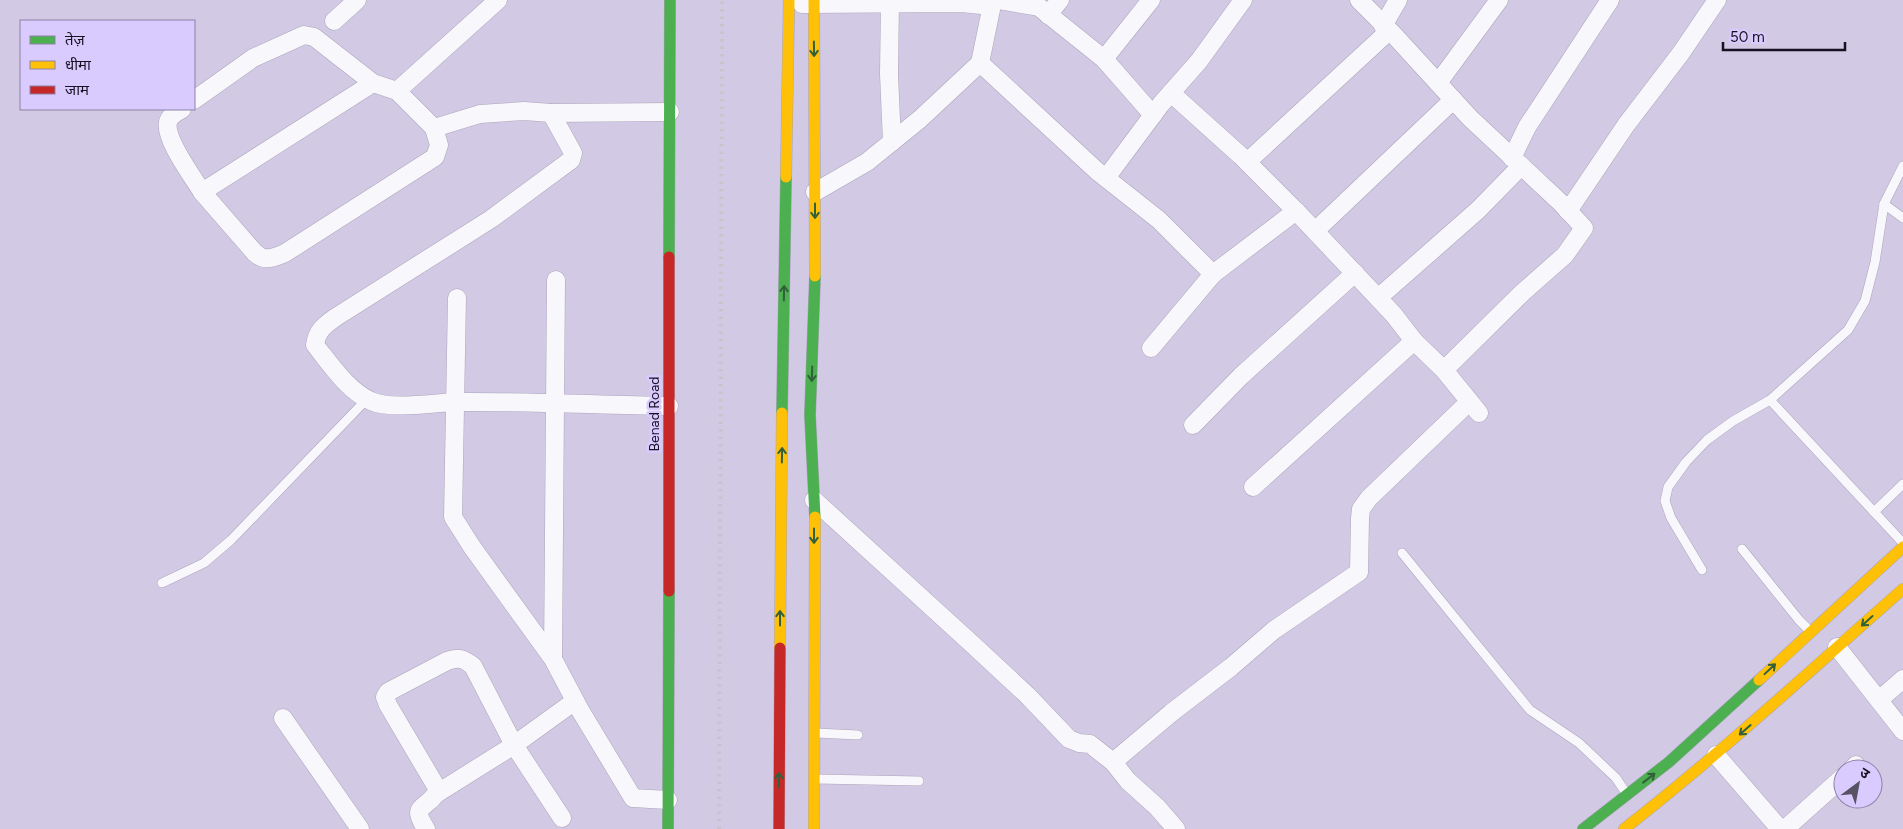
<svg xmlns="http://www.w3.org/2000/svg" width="1903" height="829" font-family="Figtree,'Noto Sans Devanagari',sans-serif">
  <rect width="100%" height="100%" fill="#d2c9e5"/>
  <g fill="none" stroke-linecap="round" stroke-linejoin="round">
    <defs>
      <g id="lane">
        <path d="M1884 204 1903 218"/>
        <path d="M1770 400 1903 543"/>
        <path d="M1874 512 1903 484"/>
        <path d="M1742 549 1799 620 1809 630"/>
        <path d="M1402 553 1530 710 1579 743 1616 778 1626 793"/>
        <path d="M1702 570 1671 518 1665 501 1668 487 1686 462 1707 440 1733 421 1770 400 1848 330 1865 301 1875 262 1884 204 1903 166"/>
        <path d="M162 583 204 563 231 540 367 399"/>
        <path d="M816 733 858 735"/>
        <path d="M816 779 919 781"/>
      </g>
      <g id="street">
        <path d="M890 0 889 74 892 142"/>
        <path d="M998 0 1039 7 1104 59 1153 115"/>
        <path d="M1359 0 1394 35 1470 118 1561 203 1584 228 1565 255 1522 293 1444 370"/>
        <path d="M802 4 961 3 992 6"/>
        <path d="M1048 15 1060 0"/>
        <path d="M334 21 357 0"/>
        <path d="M1383 26 1398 0"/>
        <path d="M1104 59 1151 0"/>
        <path d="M980 63 1097 171 1159 220 1213 274 1151 348"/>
        <path d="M1438 83 1499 0"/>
        <path d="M397 91 498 0"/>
        <path d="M1171 93 1241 156 1296 211 1394 315 1414 341 1444 370 1479 413"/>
        <path d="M194 100 253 58 304 35 314 37 373 83 397 91 434 128 480 114 524 111 551 113 670 112"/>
        <path d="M182 109C176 113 170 115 168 122 164 139 193 177 202 192L373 83"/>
        <path d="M551 113 573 153 571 160 491 219 336 317C325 325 317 330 315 345 331 365 348 391 371 401 390 410 433 403 455 402 526 401 598 405 669 406"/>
        <path d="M1512 158 1527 127 1610 0"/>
        <path d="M1247 162 1389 31"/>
        <path d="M1106 178 1161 104 1199 61 1243 0"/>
        <path d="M202 192 255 253C265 262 273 258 285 253L435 157 439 145 434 128"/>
        <path d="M815 192 867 162 920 119 980 63 993 0"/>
        <path d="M1568 211 1626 125 1681 53 1717 0"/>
        <path d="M1315 231 1453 100"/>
        <path d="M1213 274 1296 211"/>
        <path d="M457 298 453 517 472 547 553 659 580 710 633 798 668 800"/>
        <path d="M1378 298 1478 210 1521 166"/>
        <path d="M1193 425 1241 376 1355 273"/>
        <path d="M1253 487 1414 341"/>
        <path d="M814 500 971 643 1027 695 1069 739 1079 743 1090 744 1113 762 1128 781 1157 807 1176 829"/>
        <path d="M1837 647 1903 731"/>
        <path d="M553 659 556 280"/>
        <path d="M1879 700 1903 679"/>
        <path d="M283 718 360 829"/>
        <path d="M1716 755 1780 829"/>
        <path d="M1113 762 1171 713 1231 667 1274 630 1359 572 1360 518 1361 509 1369 498 1469 402"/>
        <path d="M1852 769 1856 765"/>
        <path d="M436 794 514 745 575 701"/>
        <path d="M426 829C411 805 423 811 436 794L437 788 388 705 385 697 388 692 447 661C458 657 463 658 473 666L514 745 562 818"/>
        <path d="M1785 829 1843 777"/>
      </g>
      <g id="fast">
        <path d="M669 257 670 0"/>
        <path d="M815 276 810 415 815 517"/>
        <path d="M782 413 786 177"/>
        <path d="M668 829 669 591"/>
        <path d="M1583 829 1669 762 1759 680"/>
      </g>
      <g id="slow">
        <path d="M814 0 815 276"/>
        <path d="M786 177 789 0"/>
        <path d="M780 648 782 413"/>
        <path d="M1759 680 1903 547"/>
        <path d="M814 829 815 517"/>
        <path d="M1624 829C1721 753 1811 670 1903 589"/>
      </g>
      <g id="jam">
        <path d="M669 591V257"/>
        <path d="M779 829 780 648"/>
      </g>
    </defs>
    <use href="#lane" stroke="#aca5bb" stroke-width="10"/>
    <use href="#street" stroke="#aca5bb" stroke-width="19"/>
    <use href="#fast" stroke="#aca5bb" stroke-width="12"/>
    <use href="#slow" stroke="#aca5bb" stroke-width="12"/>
    <use href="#jam" stroke="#aca5bb" stroke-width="12"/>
    <use href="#lane" stroke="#f8f7fb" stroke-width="9"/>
    <use href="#street" stroke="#f8f7fb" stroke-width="18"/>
    <use href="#fast" stroke="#4caf50" stroke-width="11"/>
    <use href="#slow" stroke="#ffc107" stroke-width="11"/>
    <use href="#jam" stroke="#c62828" stroke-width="11"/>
    <path stroke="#c7c4cc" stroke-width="4" stroke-dasharray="2.5 5" stroke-linecap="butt" d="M719 829 722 0"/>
  </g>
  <defs><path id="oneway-shaft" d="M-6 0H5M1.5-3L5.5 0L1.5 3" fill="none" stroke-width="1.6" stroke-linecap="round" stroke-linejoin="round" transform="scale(1.25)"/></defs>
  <g stroke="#32603a">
    <use href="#oneway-shaft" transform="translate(814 49) rotate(89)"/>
    <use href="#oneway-shaft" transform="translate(815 211) rotate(90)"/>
    <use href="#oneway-shaft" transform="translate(784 293) rotate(-89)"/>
    <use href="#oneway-shaft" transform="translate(812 374) rotate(92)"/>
    <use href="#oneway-shaft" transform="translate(782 455) rotate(-89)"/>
    <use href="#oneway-shaft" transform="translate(814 536) rotate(90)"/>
    <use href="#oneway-shaft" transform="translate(780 618) rotate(-90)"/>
    <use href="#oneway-shaft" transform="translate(1867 621) rotate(138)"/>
    <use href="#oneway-shaft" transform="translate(1770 669) rotate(-43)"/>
    <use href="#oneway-shaft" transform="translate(1745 730) rotate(139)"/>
    <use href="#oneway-shaft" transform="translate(1649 778) rotate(-38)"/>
    <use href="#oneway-shaft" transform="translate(779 780) rotate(-90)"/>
  </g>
  <g text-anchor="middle" stroke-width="5" stroke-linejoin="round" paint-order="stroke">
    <g font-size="14" fill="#171223" stroke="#dacbfe">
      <text transform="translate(654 414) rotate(-90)" y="5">Benad Road</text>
    </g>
  </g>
  <rect x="20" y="20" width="175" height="90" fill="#dacbfe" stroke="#8c81a6"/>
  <rect x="30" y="36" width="25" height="8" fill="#4caf50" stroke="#8c81a6"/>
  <text x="65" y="45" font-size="15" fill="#171223">तेज़</text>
  <rect x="30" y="61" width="25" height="8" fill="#ffc107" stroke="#8c81a6"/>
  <text x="65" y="70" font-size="15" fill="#171223">धीमा</text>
  <rect x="30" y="86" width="25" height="8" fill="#c62828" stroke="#8c81a6"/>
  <text x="65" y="95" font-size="15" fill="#171223">जाम</text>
  <g transform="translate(1858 784) rotate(32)"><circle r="24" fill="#dacbfe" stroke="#8c81a6"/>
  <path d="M0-4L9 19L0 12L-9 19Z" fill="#585267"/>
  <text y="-8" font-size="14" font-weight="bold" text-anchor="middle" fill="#171223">उ</text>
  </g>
  <path d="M1723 42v8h122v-8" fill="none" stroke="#171223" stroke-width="2.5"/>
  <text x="1730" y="42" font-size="15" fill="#171223" stroke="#dacbfe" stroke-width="4" paint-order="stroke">50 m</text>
</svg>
